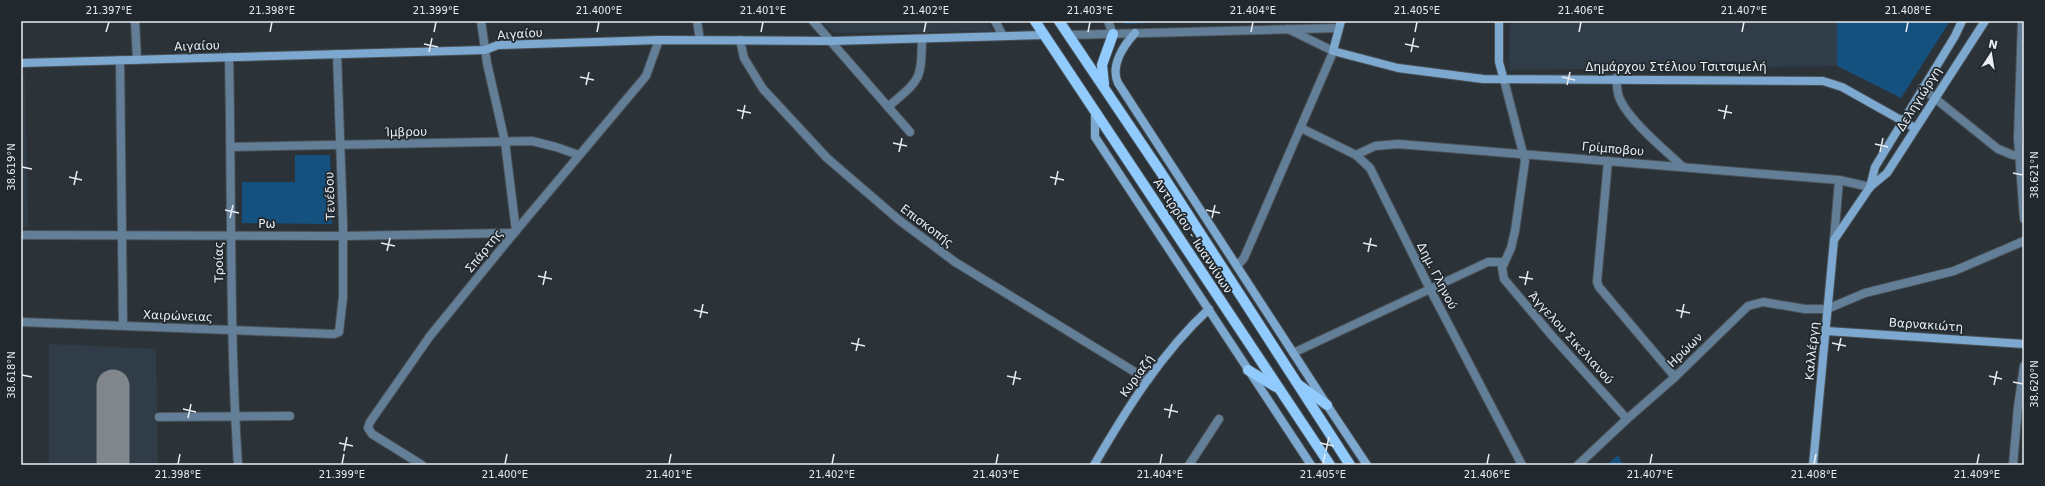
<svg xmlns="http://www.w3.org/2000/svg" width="2045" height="486" font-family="'DejaVu Sans',sans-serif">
  <rect width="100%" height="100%" fill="#2b3339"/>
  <g fill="#303d48">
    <path d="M823 21H987L993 31 840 33 833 31 826 27Z"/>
    <path d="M1510 21H1837V66L1509 70Z"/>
    <path d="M21 75H25L28 227H21Z"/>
    <path d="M49 344 156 349 158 465H49Z"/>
  </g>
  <g fill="#14517f">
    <path d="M1121 21H1191L1126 24Z"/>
    <path d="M1837 21H1950L1901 98 1837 66Z"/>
    <path d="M295 155H330L332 224 242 223V182H295Z"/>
    <path d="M1618 455 1623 465H1607Z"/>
  </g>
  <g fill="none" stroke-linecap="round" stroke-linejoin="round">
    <path stroke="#80868c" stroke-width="33" d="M113 465V386"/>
    <defs>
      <g id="street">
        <path d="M135 21 137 60"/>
        <path d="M481 21 487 63 505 142 516 231"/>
        <path d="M697 21 700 40"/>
        <path d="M813 21 910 132"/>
        <path d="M995 21 1003 36"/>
        <path d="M1108 21 1113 34"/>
        <path d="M2022 21 2018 138 2024 219"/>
        <path d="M1068 35 1339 28"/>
        <path d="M740 40 744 58 763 89 827 158 899 220 955 262 1148 380"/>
        <path d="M229 57C232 193 229 329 238 465"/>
        <path d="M120 60 123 325"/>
        <path d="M1616 78C1617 84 1617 91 1619 97 1627 119 1665 150 1683 167"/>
        <path d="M1504 80 1525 161 1515 231 1511 248 1502 268 1504 279 1553 337 1627 419"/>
        <path d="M1922 88 1998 149 2013 155 2023 156"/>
        <path d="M888 107C920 79 921 82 922 39"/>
        <path d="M1301 128 1356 155 1370 168 1430 289 1522 465"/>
        <path d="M231 147 532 141 556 147 579 155"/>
        <path d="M1356 155 1375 146 1398 144 1839 180 1870 187"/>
        <path d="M1608 161 1597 282 1599 287 1675 377"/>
        <path d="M21 235 343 236 514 233"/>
        <path d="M1834 240 1839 180"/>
        <path d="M1237 266 1244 258 1331 57 1333 51 1288 29"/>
        <path d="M21 322 334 334 339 332 343 297V223L337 54"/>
        <path d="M1293 353 1488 262H1504"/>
        <path d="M159 417 290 416"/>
        <path d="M422 465 372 434 368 428 370 422 430 336 514 233 646 76 659 40"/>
        <path d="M1189 465 1219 419"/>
        <path d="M1578 465 1627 419 1675 377 1748 306 1763 302 1805 309H1827L1865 293 1954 271 2024 241"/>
        <path d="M2013 465 2018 407 2024 366"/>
      </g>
      <g id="secondary">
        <path d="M1341 21 1333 51 1398 68 1483 79 1823 81 1842 87 1915 128"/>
        <path d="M1499 21V62L1504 80"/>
        <path d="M1135 33C1123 46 1110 66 1118 83L1327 405 1367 465"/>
        <path d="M21 63 485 50 498 45 659 40 831 41 1044 35"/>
        <path d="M1095 112V137L1311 465"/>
        <path d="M1870 187 1875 167 1955 36 1962 21"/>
        <path d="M1826 331 2024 344"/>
        <path d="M1094 465C1126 410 1162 352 1209 309"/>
        <path d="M1813 465 1834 240 1870 187 1887 173 1985 21"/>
      </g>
      <g id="primary">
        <path d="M1035 21 1330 465"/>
        <path d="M1059 21 1160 171 1350 465"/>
        <path d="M1104 84 1102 65 1113 34"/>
        <path d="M1248 370 1276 387"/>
        <path d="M1299 385 1327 405"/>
      </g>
    </defs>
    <use href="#street" stroke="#495157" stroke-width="10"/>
    <use href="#secondary" stroke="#495157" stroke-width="10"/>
    <use href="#primary" stroke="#495157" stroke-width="12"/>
    <use href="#street" stroke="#637e97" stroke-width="8"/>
    <use href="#secondary" stroke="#7da9d0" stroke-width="8"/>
    <use href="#primary" stroke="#91cafd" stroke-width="10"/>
  </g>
  <path fill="none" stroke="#e9edf2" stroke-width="1.5" d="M106 32 109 22M270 32 272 22M434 32 436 22M597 32 599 22M761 32 763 22M924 32 926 22M1088 32 1090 22M1251 32 1253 22M1415 32 1417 22M1579 32 1581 22M1742 32 1744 22M1906 32 1908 22M424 44 438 47M1405 44 1419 47M429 52 432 38M1411 52 1414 38M580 77 594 80M1562 77 1575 80M586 85 589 72M1567 85 1570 72M737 110 751 113M1718 110 1732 113M742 119 745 105M1724 119 1727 105M893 143 907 146M1875 144 1888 147M899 152 902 138M1880 152 1883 138M22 167 32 169M2013 173 2023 175M69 177 82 180M1050 177 1064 180M74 185 77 171M1055 185 1058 171M225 210 239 213M1206 210 1220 213M230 218 233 205M1212 218 1215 205M381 243 395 246M1363 243 1377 246M387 251 390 238M1368 252 1371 238M538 276 552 279M1519 277 1533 279M543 285 546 271M1525 285 1528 271M694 310 708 313M1676 310 1690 313M700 318 703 304M1681 318 1684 304M851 343 865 346M1832 343 1846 346M856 351 859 338M1838 351 1841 338M22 375 32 377M1007 376 1021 379M1989 376 2002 379M2013 382 2023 384M1013 385 1016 371M1994 385 1997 371M183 409 196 412M1164 409 1178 412M188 418 191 404M1169 418 1172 404M339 443 353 446M1320 443 1334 446M344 451 347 437M1326 451 1329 437M178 464 180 454M342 464 344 454M505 464 507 454M669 464 671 454M832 464 834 454M996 464 998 454M1160 464 1162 454M1323 464 1325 454M1487 464 1489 454M1650 464 1652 454M1814 464 1816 454M1977 464 1979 454"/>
  <g text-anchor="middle" stroke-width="3.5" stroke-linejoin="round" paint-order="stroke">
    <g font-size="12" fill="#e9edf2" stroke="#21292f">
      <text transform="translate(520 34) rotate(-4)" y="4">Αιγαίου</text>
      <text transform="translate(197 46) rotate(-2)" y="4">Αιγαίου</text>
      <text x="1676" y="71">Δημάρχου Στέλιου Τσιτσιμελή</text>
      <text transform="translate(1919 99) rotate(-58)" y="4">Δεληγιώργη</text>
      <text transform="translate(406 132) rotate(-1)" y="4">Ίμβρου</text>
      <text transform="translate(1613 149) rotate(5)" y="4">Γρίμποβου</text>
      <text transform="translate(330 196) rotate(-92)" y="4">Τενέδου</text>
      <text x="267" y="228">Ρω</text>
      <text transform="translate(927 226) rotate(37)" y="4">Επισκοπής</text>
      <text transform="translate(1193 236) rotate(57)" y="4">Αντιρρίου - Ιωαννίνων</text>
      <text transform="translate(484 251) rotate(-51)" y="4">Σπάρτης</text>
      <text transform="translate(219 262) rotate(-91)" y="4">Τροίας</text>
      <text transform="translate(1437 276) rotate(63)" y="4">Δημ. Γληνού</text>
      <text transform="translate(178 316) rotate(2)" y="4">Χαιρώνειας</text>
      <text transform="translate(1926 325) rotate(4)" y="4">Βαρνακιώτη</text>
      <text transform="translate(1571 338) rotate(48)" y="4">Άγγελου Σικελιανού</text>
      <text transform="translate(1685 350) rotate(-44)" y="4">Ηρώων</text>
      <text transform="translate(1812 351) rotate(-85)" y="4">Καλλέργη</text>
      <text transform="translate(1137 376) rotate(-54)" y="4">Κυριαζή</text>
    </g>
  </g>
  <rect width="2045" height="486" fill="none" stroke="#21292f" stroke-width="44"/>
  <g transform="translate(1991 54) rotate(12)" stroke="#21292f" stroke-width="3" paint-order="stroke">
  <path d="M0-3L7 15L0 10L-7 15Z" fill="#e9edf2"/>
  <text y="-6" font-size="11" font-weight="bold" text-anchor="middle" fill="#e9edf2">N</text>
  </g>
  <rect x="22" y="22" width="2001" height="442" fill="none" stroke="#e9edf2" stroke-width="1.5"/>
  <g font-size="10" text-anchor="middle" fill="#e9edf2">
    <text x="109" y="14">21.397°E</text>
    <text x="272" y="14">21.398°E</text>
    <text x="436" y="14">21.399°E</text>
    <text x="599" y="14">21.400°E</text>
    <text x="763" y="14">21.401°E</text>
    <text x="926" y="14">21.402°E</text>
    <text x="1090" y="14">21.403°E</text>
    <text x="1253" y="14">21.404°E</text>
    <text x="1417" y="14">21.405°E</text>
    <text x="1581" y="14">21.406°E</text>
    <text x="1744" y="14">21.407°E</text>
    <text x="1908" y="14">21.408°E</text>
    <text transform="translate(11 167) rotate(-90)" y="4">38.619°N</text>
    <text transform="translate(2034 175) rotate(-90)" y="4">38.621°N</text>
    <text transform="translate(11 375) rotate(-90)" y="4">38.618°N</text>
    <text transform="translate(2034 384) rotate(-90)" y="4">38.620°N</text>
    <text x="178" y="478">21.398°E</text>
    <text x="342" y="478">21.399°E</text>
    <text x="505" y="478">21.400°E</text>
    <text x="669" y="478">21.401°E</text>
    <text x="832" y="478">21.402°E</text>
    <text x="996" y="478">21.403°E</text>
    <text x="1160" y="478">21.404°E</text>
    <text x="1323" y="478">21.405°E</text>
    <text x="1487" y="478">21.406°E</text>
    <text x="1650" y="478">21.407°E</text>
    <text x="1814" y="478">21.408°E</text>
    <text x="1977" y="478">21.409°E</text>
  </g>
</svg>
